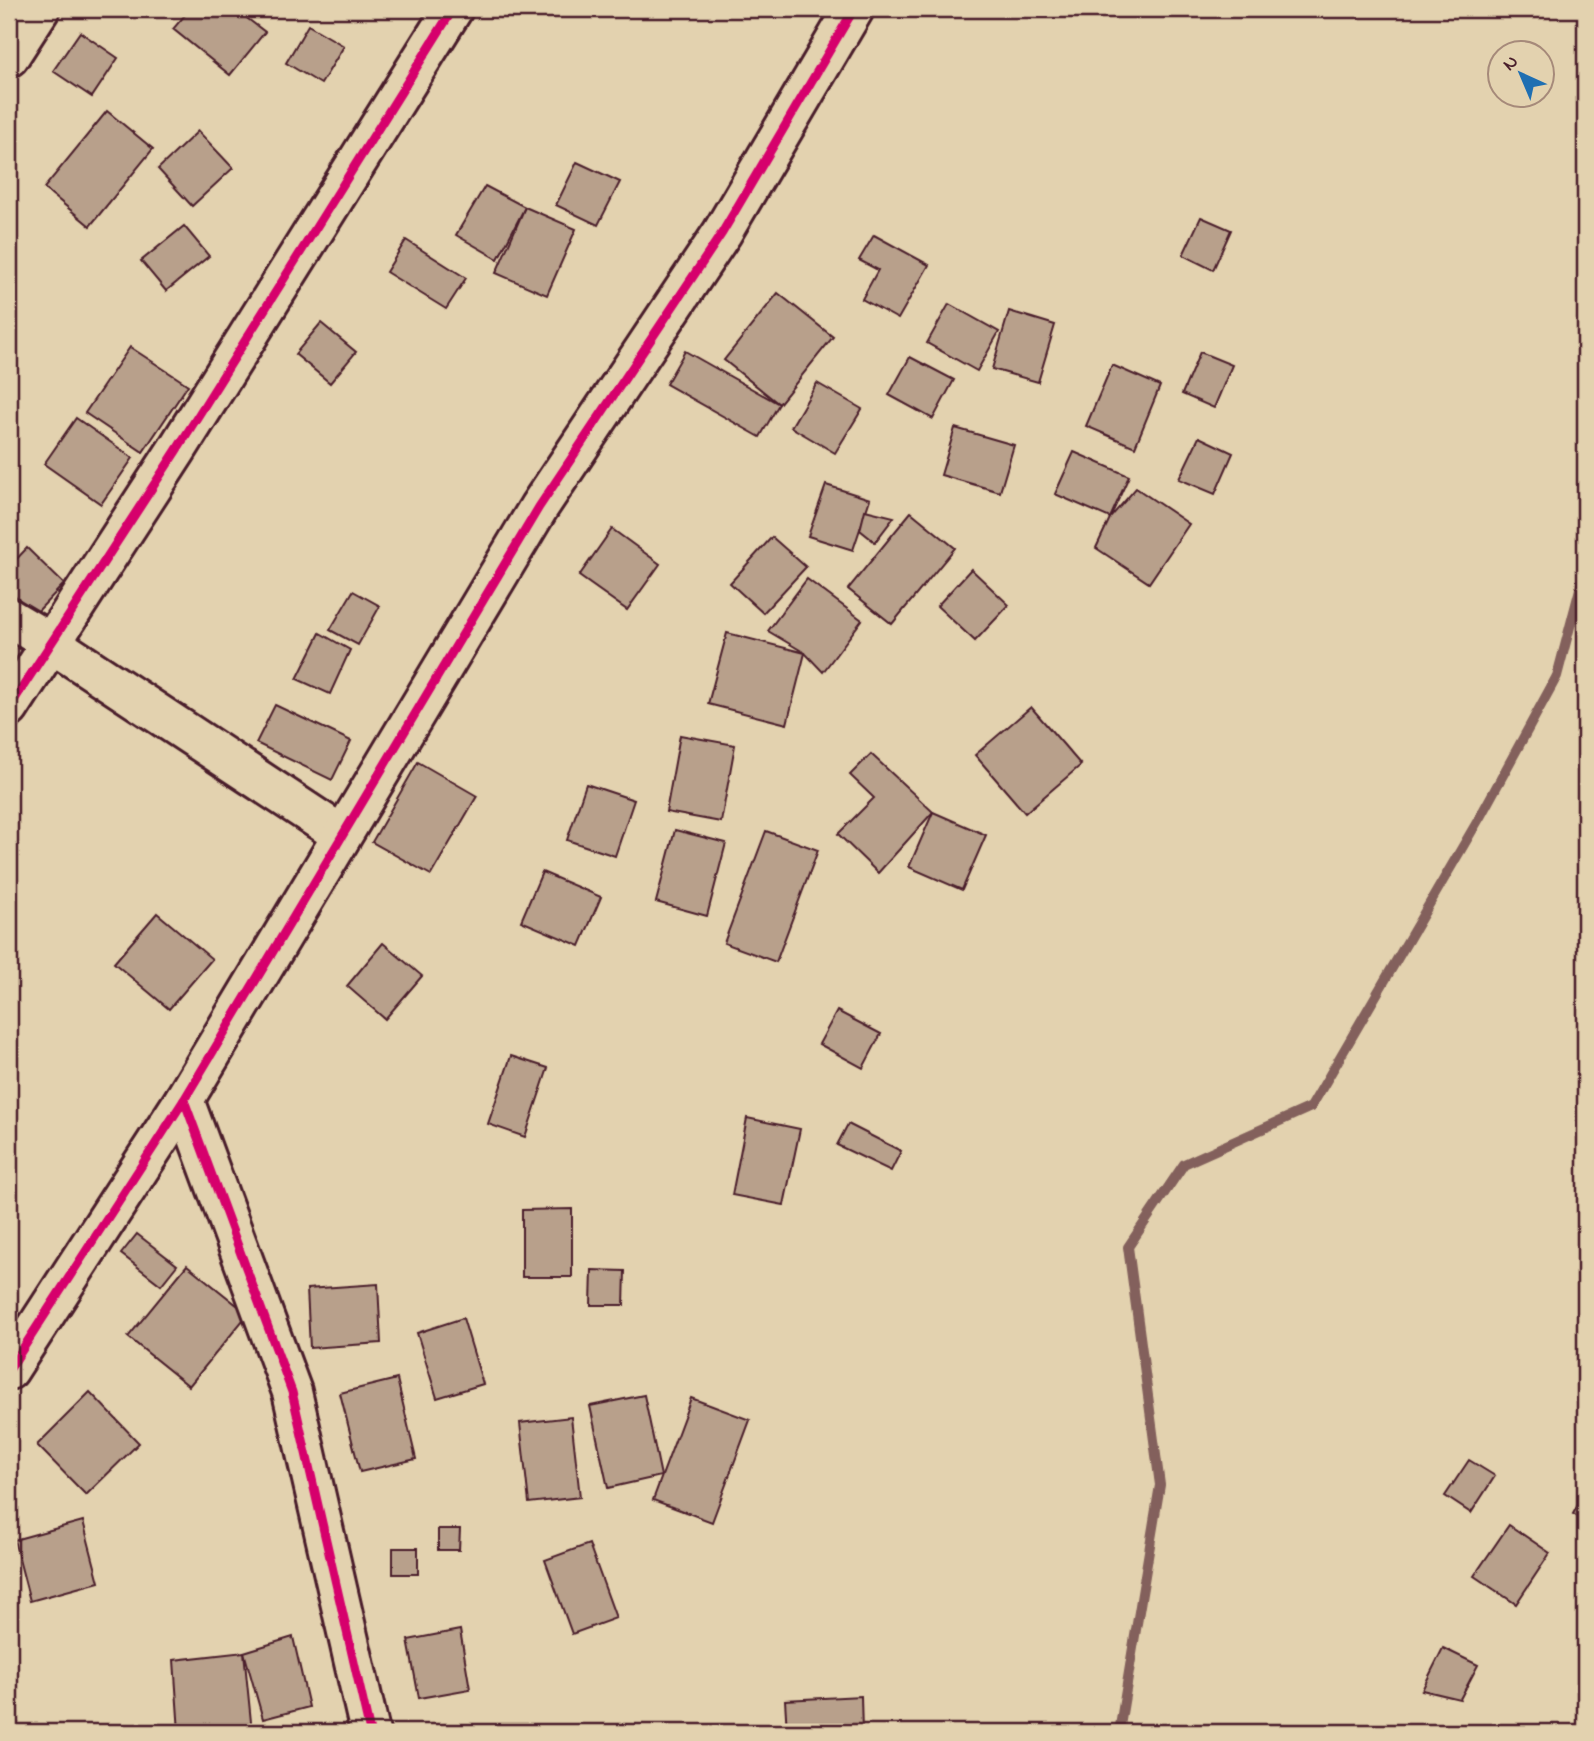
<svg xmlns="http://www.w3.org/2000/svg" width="1594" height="1741" font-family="'Indie Flower',sans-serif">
  <rect width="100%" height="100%" fill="#e3d2af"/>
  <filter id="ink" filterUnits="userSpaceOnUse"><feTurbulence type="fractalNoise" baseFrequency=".0143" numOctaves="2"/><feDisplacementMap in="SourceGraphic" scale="14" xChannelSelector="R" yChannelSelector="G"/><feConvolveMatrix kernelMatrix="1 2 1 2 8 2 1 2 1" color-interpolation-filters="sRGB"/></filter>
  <g filter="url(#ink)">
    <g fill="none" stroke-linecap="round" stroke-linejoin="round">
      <path stroke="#83615c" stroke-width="10" d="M1119 1732 1160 1485 1128 1247 1184 1164 1311 1107 1480 817 1557 676 1585 570"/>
    </g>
    <g fill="#b8a08b" stroke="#4a1f2b" stroke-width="2">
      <path d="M190 9H235L265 32 230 75 173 29Z"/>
      <path d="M308 25 344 46 321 84 286 63Z"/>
      <path d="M80 32 118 58 92 97 53 71Z"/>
      <path d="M107 111 153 149 90 226 44 188Z"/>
      <path d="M198 131 233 168 192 206 158 169Z"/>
      <path d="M577 162 620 182 598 225 556 205Z"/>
      <path d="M485 186 525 207 498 259 456 235Z"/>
      <path d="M525 207 576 229 547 295 496 273Z"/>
      <path d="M1201 217 1231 230 1213 270 1183 255Z"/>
      <path d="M184 226 209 256 166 291 141 261Z"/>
      <path d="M874 235 929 265 898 319 862 299 878 270 859 260Z"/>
      <path d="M406 240 466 278 446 309 386 272Z"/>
      <path d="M778 293 833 337 779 404 724 360Z"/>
      <path d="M949 304 999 332 977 371 927 343Z"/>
      <path d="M1009 311 1055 325 1038 382 992 369Z"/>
      <path d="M321 323 356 352 330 383 295 354Z"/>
      <path d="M130 347 188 385 143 452 85 413Z"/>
      <path d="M685 351 779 404 760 437 666 384Z"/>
      <path d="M1200 352 1232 365 1214 408 1182 394Z"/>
      <path d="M910 357 954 380 933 419 889 395Z"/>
      <path d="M1112 365 1160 386 1135 447 1086 426Z"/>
      <path d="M817 383 862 409 835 453 791 427Z"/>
      <path d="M76 418 133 458 101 504 44 464Z"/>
      <path d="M955 428 1014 445 1000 492 941 475Z"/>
      <path d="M1199 437 1233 453 1215 494 1179 479Z"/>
      <path d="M1074 452 1129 476 1110 518 1055 494Z"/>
      <path d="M826 485 870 499 853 550 808 536Z"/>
      <path d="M1136 488 1189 524 1149 583 1096 548 1110 518Z"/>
      <path d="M865 510 894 517 875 542 860 530Z"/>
      <path d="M911 512 955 548 892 624 848 589Z"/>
      <path d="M612 529 660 564 627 610 579 576Z"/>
      <path d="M772 537 806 567 763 613 730 583Z"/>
      <path d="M27 548 64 584 35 614 9 590V567Z"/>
      <path d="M971 569 1009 605 975 641 937 606Z"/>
      <path d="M807 579 862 620 823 672 805 653 768 631Z"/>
      <path d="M353 591 380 606 358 645 330 630Z"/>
      <path d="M320 633 350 650 330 694 297 679Z"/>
      <path d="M727 633 805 653 787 724 708 704Z"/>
      <path d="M275 705 351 741 332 780 256 743Z"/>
      <path d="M1031 707 1081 765 1025 813 975 755Z"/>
      <path d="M680 735 735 745 721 822 666 812Z"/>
      <path d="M871 754 933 812 878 873 838 834 874 798 850 775Z"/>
      <path d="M418 762 477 796 431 875 372 842Z"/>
      <path d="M586 784 634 800 615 856 567 840Z"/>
      <path d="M933 812 986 835 962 890 909 867Z"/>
      <path d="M675 830 726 843 707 916 656 902Z"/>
      <path d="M766 831 818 850 776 962 724 943Z"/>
      <path d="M542 872 601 897 580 946 521 921Z"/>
      <path d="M157 913 212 959 169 1009 114 963Z"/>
      <path d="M383 943 422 976 385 1019 347 986Z"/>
      <path d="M837 1011 881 1034 863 1068 819 1044Z"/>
      <path d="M511 1056 548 1068 525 1137 488 1124Z"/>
      <path d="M747 1118 800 1129 784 1205 732 1195Z"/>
      <path d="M848 1124 901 1151 891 1171 837 1145Z"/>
      <path d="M572 1209V1277H522V1210Z"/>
      <path d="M137 1234 177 1265 161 1285 121 1254Z"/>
      <path d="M187 1265 248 1314 189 1386 128 1337Z"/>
      <path d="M592 1270 625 1271 624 1305H591Z"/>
      <path d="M378 1284 381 1343 310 1348 307 1289Z"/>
      <path d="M463 1318 483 1384 437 1398 417 1333Z"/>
      <path d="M397 1379 416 1459 360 1472 340 1393Z"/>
      <path d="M90 1392 139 1443 86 1495 37 1445Z"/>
      <path d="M644 1395 661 1476 608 1488 590 1406Z"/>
      <path d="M691 1398 750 1420 712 1522 653 1500Z"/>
      <path d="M571 1417 580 1497 529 1503 520 1423Z"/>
      <path d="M1469 1460 1495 1476 1471 1513 1445 1496Z"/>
      <path d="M1585 1492V1521L1573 1514Z"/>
      <path d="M83 1521 99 1582 30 1601 14 1540Z"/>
      <path d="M1509 1525 1550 1553 1516 1604 1474 1576Z"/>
      <path d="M438 1529H460L459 1550H438Z"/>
      <path d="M589 1544 616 1618 572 1634 545 1560Z"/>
      <rect x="393" y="1548" width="25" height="26"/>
      <path d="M460 1630 470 1689 419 1698 408 1640Z"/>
      <path d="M293 1637 309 1707 263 1719 244 1652Z"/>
      <path d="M1443 1648 1478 1665 1460 1699 1422 1690Z"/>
      <path d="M244 1652 252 1732H179L174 1660Z"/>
      <path d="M861 1696 862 1732H787L785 1700Z"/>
    </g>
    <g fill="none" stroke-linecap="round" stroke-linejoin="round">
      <defs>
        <g id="minor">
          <path d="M9 57 40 9"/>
          <path d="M9 618 51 643 342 835"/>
          <path d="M9 708 176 451 453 9"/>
          <path d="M184 1100 292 1392 370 1732"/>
          <path d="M9 1370 184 1100 539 507 722 233 854 9"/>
        </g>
      </defs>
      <use href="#minor" stroke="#4a1f2b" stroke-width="44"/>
      <use href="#minor" stroke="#e3d2af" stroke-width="38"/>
      <defs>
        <g id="cycleway">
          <path d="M9 708 176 451 453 9"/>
          <path d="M184 1100 292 1392 370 1732"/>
          <path d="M9 1370 184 1100 539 507 722 233 854 9"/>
        </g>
      </defs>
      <use href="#cycleway" stroke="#e3d2af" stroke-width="13"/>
      <use href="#cycleway" stroke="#d6006c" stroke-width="9"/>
    </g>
  </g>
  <rect width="1594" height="1741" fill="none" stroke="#e3d2af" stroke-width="35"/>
  <rect x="18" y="18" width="1559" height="1706" fill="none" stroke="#4a1f2b" stroke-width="2.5" filter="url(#ink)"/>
  <g transform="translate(1521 74) rotate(316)"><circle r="33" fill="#e3d2af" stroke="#a68a7a" stroke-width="2"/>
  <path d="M0-5L12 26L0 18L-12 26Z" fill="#1f6fb2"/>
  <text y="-10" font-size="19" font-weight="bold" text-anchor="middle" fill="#4a1f2b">N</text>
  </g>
</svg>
